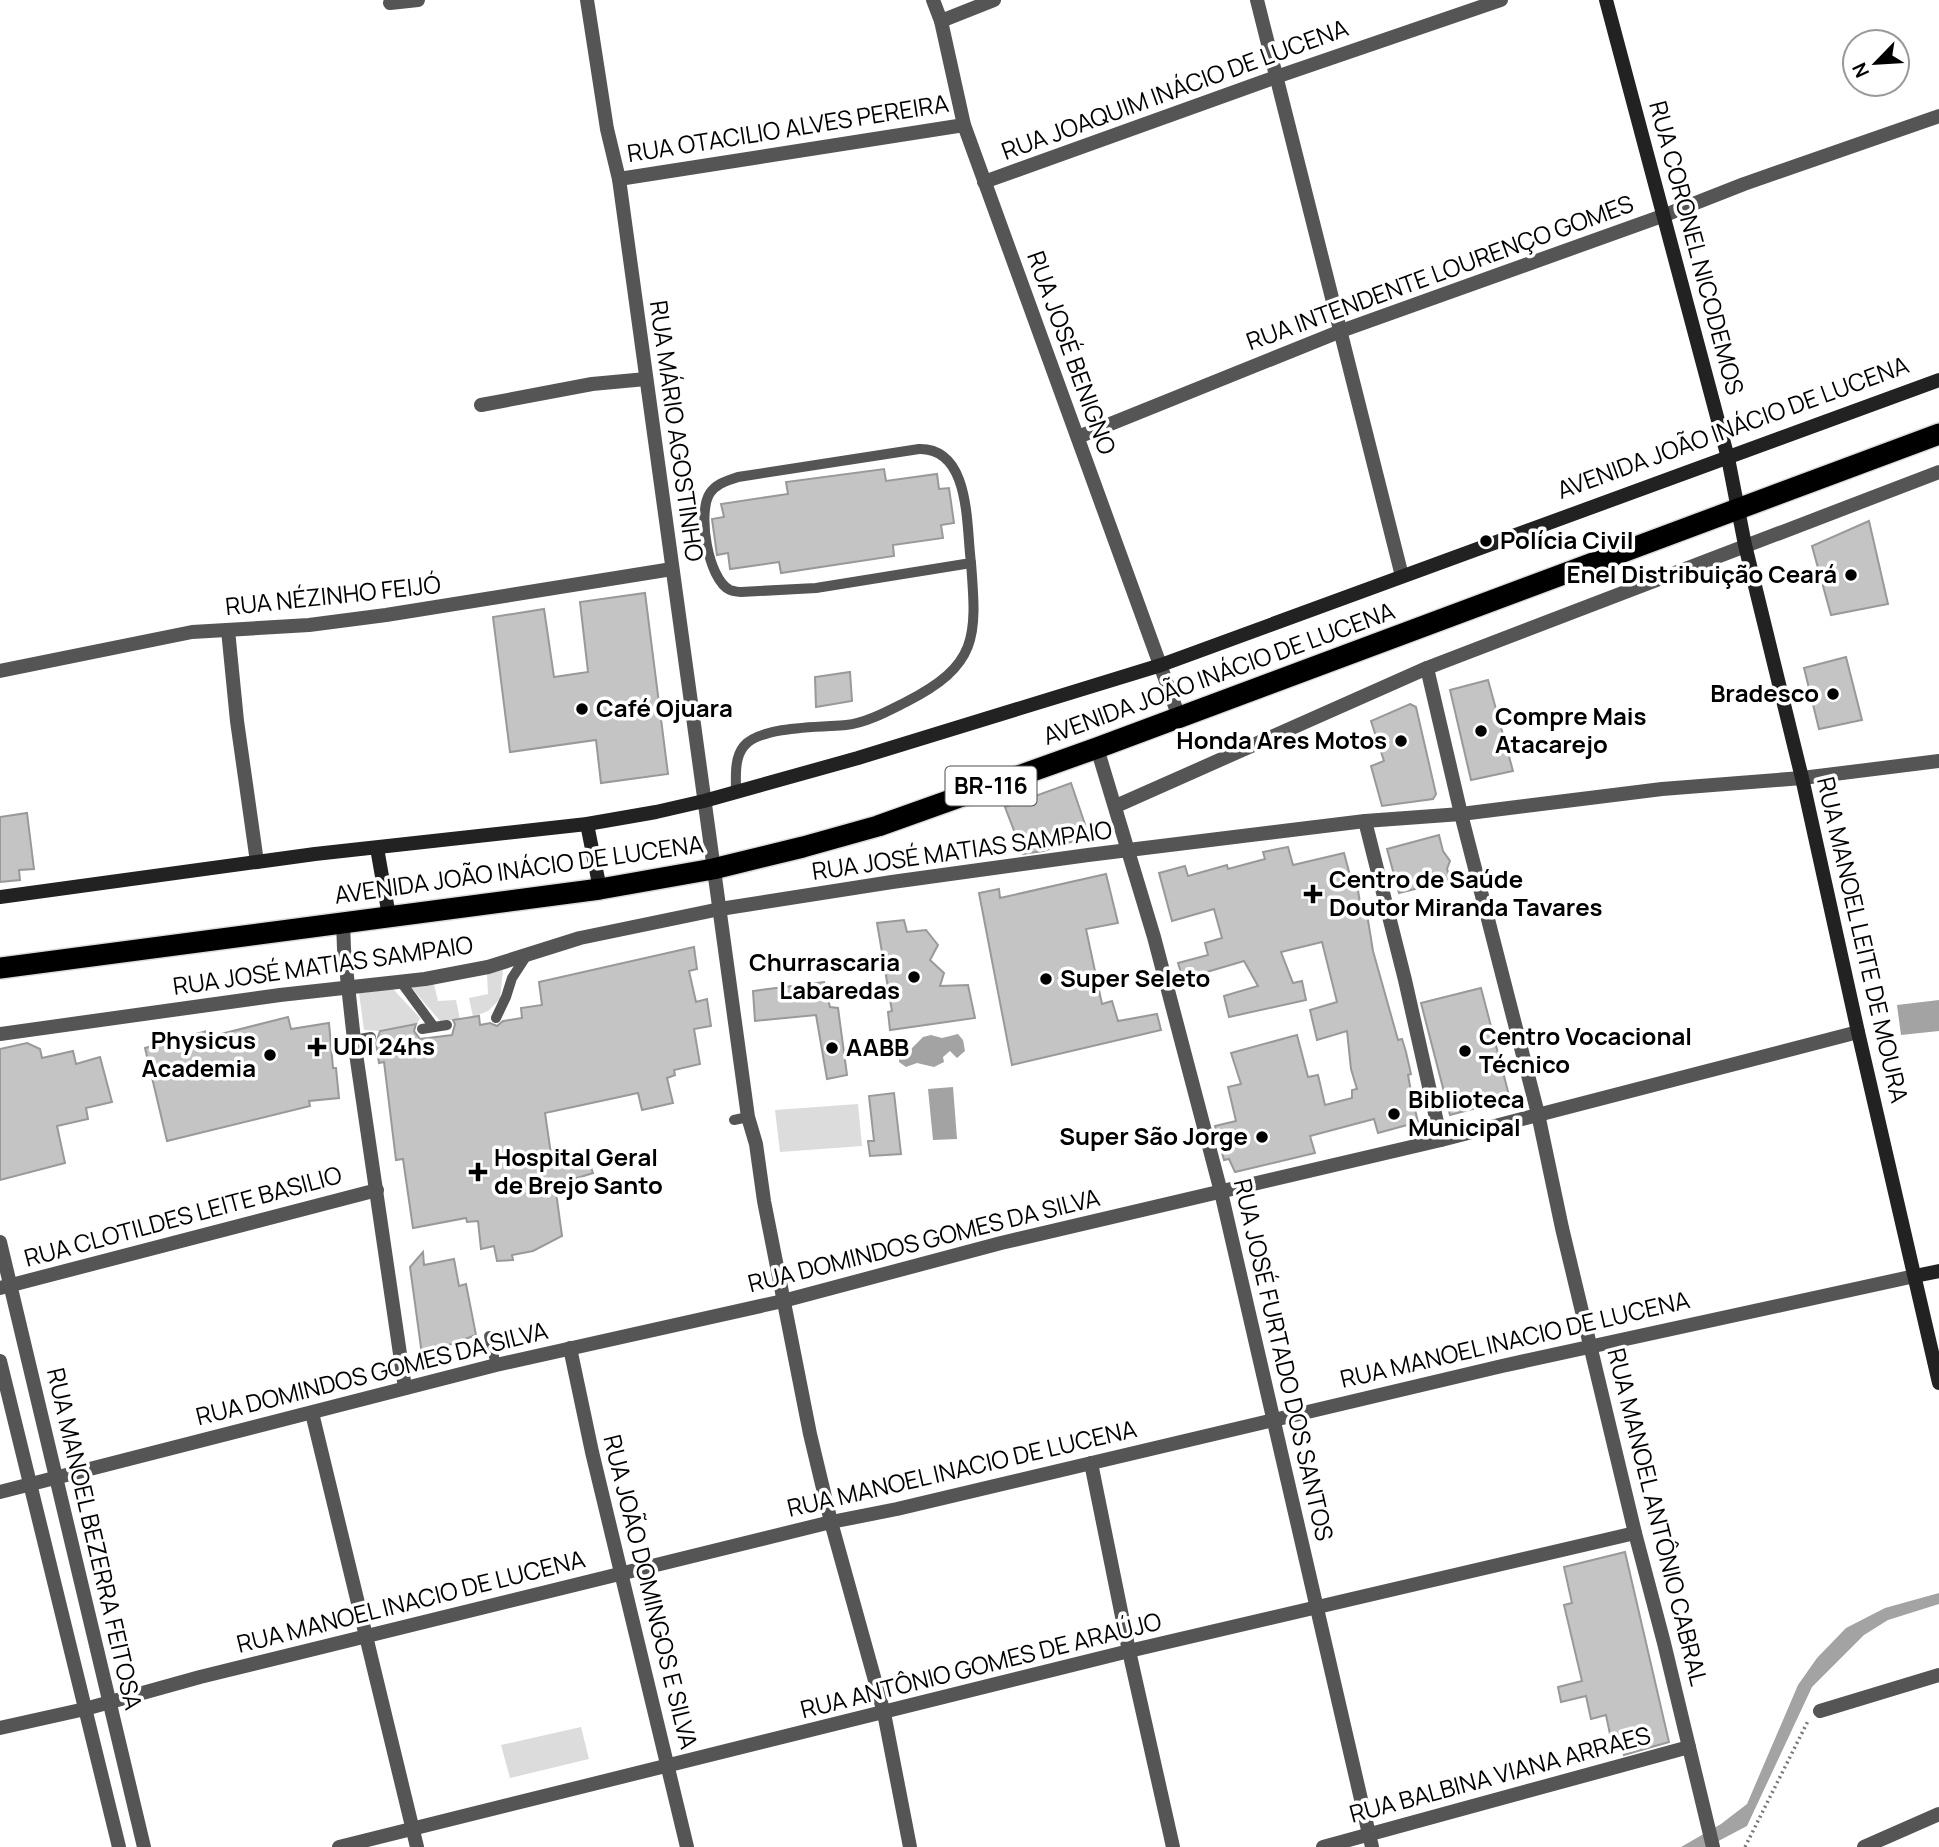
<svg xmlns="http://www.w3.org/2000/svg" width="1939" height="1847" font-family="Manrope,sans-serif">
  <rect width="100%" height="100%" fill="#fff"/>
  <g fill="#dcdcdc">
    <path d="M503 970 500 999 488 1011 473 1017 469 998 488 994 487 974Z"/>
    <path d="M433 980 438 1001 456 1000 460 1019 440 1021 410 986Z"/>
    <path d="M393 989 420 1018 417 1024 380 1031 364 1030 359 993Z"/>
    <path d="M858 1104 862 1146 780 1152 775 1110Z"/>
    <path d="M581 1727 589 1759 510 1778 501 1745Z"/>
  </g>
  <g fill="#a3a3a3">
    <path d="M1939 1000V1031L1901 1035 1897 1005Z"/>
    <path d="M958 1034 963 1040 965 1051 957 1058 950 1051 943 1057 944 1062 934 1067 917 1063 906 1067 899 1062V1053L911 1049 923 1037 931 1035 942 1038Z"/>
    <path d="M953 1087 957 1139 933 1140 928 1089Z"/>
    <path d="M1939 1593V1604L1888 1620 1864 1635 1812 1687 1747 1826 1707 1847H1681L1721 1824 1747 1804 1798 1685 1817 1658 1846 1628 1885 1608Z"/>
  </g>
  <g fill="#c4c4c4" stroke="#999" stroke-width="2">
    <path d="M884 469 886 481 937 474 939 489 949 488 954 523 941 525 943 538 893 545 894 556 781 573 779 562 730 569 728 553 717 555 712 519 724 517 721 504 788 494 786 482Z"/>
    <path d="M1869 521 1888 604 1831 615 1812 546Z"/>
    <path d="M645 593 668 774 601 783 596 740 510 752 493 617 544 609 554 677 588 672 580 602Z"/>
    <path d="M1846 657 1862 720 1819 729 1804 668Z"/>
    <path d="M850 672 852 701 816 707 815 677Z"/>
    <path d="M1488 680 1513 771 1471 780 1450 690Z"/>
    <path d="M1410 704 1416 707 1436 794 1433 799 1382 806 1371 766 1384 761 1371 721Z"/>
    <path d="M1071 783 1089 836 1043 851 1023 854 1005 807Z"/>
    <path d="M27 813 34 869 19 870 20 880 0 882V817Z"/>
    <path d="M1439 835 1443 851 1450 861 1447 869 1451 880 1399 893 1387 849Z"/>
    <path d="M1288 847 1293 865 1344 853 1351 879 1356 878 1362 915 1367 914 1373 951 1398 1040 1402 1039 1406 1052 1411 1074 1408 1075 1412 1097 1418 1122 1378 1133 1374 1119 1310 1136 1315 1153 1235 1172 1229 1159 1224 1160 1215 1126 1236 1121 1228 1087 1241 1084 1231 1053 1297 1035 1308 1077 1318 1075 1325 1105 1352 1098V1090L1357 1089 1351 1069 1347 1031 1317 1040 1310 1010 1337 1002 1322 942 1281 952 1293 983 1302 981 1306 1000 1229 1017 1224 996 1258 986 1244 961 1183 979 1178 963 1208 955 1205 943 1222 938 1214 909 1172 921 1159 873 1185 866 1188 876 1227 865 1228 869 1265 859 1263 852Z"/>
    <path d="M1106 874 1118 923 1086 929 1102 1004 1112 1001 1118 1021 1157 1014 1161 1030 1012 1065 979 893 999 889 1000 898Z"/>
    <path d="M904 920 907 932 926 930 938 945 930 960 944 973 940 986 968 985 975 1018 890 1030 888 1012 892 1011 877 923Z"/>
    <path d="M694 947 697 969 689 971 696 1002 707 999 711 1026 694 1029 700 1064 674 1070 675 1075 667 1078 673 1103 642 1110 638 1093 545 1113 552 1161 585 1151 593 1173 555 1185 562 1236 533 1251 512 1255 513 1260 497 1261 494 1246 481 1249 478 1221 467 1222 466 1218 413 1228 403 1159 396 1160 384 1062 379 1063 376 1043 380 1031 416 1024 414 1031 420 1039 452 1035 455 1024 453 1020 479 1016 480 1025 490 1023 497 1026 503 1021 522 1018 521 1008 542 1005 539 982Z"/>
    <path d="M824 982 830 1007 838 1008 847 1075 827 1079 816 1015 755 1021 753 991Z"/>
    <path d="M1481 988 1510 1099 1450 1115 1421 1003Z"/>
    <path d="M288 1017 291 1029 329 1023 333 1068H336L339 1098 309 1101 310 1106 167 1141 145 1048 207 1031 209 1037Z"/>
    <path d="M27 1043 40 1049 42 1058 73 1051 76 1064 100 1057 112 1102 86 1108 88 1119 57 1126 65 1163 0 1180V1049Z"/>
    <path d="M894 1093 901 1154 870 1156 868 1141H874L869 1096Z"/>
    <path d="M423 1252 424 1265 454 1259 459 1286 466 1284 476 1335 422 1355 410 1267Z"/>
    <path d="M1625 1552 1669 1742 1624 1755 1622 1748 1618 1749 1615 1733 1610 1734 1606 1715 1591 1719 1586 1696 1561 1702 1558 1687 1582 1681 1564 1605 1572 1603 1564 1567Z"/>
  </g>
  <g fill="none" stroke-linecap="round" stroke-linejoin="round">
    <defs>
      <path id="highway" d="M0 968 600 889 713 869 803 847 878 826 1097 748 1939 434"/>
    </defs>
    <use href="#highway" stroke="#dbdbdb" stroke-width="24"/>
    <path stroke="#777" stroke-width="3.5" stroke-dasharray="2 3.5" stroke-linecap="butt" d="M1745 1847 1808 1721"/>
    <g stroke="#555" stroke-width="10">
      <path d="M919 449C971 448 966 525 971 563L816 588 741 592C740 592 731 591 730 590 708 580 697 512 710 493 717 483 727 481 738 477Z"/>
      <path d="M736 792C736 777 734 758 744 746 760 726 822 727 846 725 866 723 888 711 906 702 978 665 977 638 971 563"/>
      <path d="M401 982 434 1027"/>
      <path d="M496 1018 506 997 512 978 527 955"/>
      <path d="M422 1029 447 1025"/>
      <path d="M354 1040 371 1037"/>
      <path d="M734 1120 748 1117"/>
      <path d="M489 1336 496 1365"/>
    </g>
    <g stroke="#555" stroke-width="14">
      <path d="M587 0 607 129 619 179 748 1117 756 1144 764 1201 810 1434 831 1522 884 1713 910 1847"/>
      <path d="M933 0 941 21 964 125 1179 717"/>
      <path d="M1257 0 1402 576"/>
      <path d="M390 3 418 0"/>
      <path d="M941 21 994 0"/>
      <path d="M619 179 964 125"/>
      <path d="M984 182 1276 77 1501 0"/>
      <path d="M481 405 592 384 646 379"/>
      <path d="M1078 437 1341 331 1665 215 1744 184 1939 116"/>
      <path d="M228 630 237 721 257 862"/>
      <path d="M1427 668 1461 814 1538 1114 1562 1228 1635 1533 1664 1643 1713 1847"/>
      <path d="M0 671 192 632 309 625 386 615 672 569"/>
      <path d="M1097 748 1154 937 1221 1192 1372 1847"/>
      <path d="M1116 806 1427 668 1939 472"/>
      <path d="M1365 821 1405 980 1441 1140"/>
      <path d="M343 921 344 949 354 1040 405 1388"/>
      <path d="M0 1034 280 995 425 979 488 967 580 938 720 909 892 882 1088 855 1365 821 1461 814 1662 789 1802 778 1939 761"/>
      <path d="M0 1242 144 1847"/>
      <path d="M0 1288 377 1190"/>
      <path d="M570 1348 592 1452 687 1847"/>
      <path d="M0 1361 119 1847"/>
      <path d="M312 1413 417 1847"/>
      <path d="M1091 1463 1129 1651 1173 1847"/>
      <path d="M0 1492 496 1365 783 1301 1001 1243 1441 1140 1858 1032"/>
      <path d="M1820 1711 1939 1675"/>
      <path d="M0 1728 85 1709 200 1677 831 1522 897 1509 1502 1366 1915 1276"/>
      <path d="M339 1847 1129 1651 1635 1533"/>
      <path d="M1323 1847 1689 1747"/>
      <path d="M1864 1847 1939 1814"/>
    </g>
    <g stroke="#222" stroke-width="14">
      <path d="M1606 0 1728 458 1745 545 1802 778 1858 1032 1939 1383"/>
      <path d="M587 824 600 889"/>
      <path d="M377 848 389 916"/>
      <path d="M0 897 315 854 587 824 656 812 704 801 858 758 1161 665 1939 380"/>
      <path d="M1915 1276 1939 1271"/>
    </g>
    <use href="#highway" stroke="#000" stroke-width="21"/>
  </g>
  <g fill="#000" stroke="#fff" stroke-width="2.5">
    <circle cx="1486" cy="541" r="7"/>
    <circle cx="1851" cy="575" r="7"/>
    <circle cx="1833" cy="694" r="7"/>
    <circle cx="582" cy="709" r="7"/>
    <circle cx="1481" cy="731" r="7"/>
    <circle cx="1401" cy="741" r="7"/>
    <path d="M1309.5 883.5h7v7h7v7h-7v7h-7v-7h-7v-7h7z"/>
    <circle cx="914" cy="977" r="7"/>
    <circle cx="1046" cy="979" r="7"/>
    <path d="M313.5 1036.5h7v7h7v7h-7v7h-7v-7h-7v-7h7z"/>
    <circle cx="832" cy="1048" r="7"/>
    <circle cx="1465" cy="1051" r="7"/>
    <circle cx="270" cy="1055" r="7"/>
    <circle cx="1394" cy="1114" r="7"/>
    <circle cx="1262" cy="1137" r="7"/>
    <path d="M474.5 1161.5h7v7h7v7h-7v7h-7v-7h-7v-7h7z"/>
  </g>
  <g text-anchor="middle" stroke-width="7" stroke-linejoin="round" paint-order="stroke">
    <rect fill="#fff" stroke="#4c4c4c" stroke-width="2" x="945.5" y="766.5" width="91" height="39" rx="5"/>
    <g font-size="23" font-weight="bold" fill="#000">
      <text x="991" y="794">BR-116</text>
    </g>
    <g font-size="24" fill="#000" stroke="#fff">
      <text transform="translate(1175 90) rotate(-20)" y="8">RUA JOAQUIM INÁCIO DE LUCENA</text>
      <text transform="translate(788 129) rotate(-9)" y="8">RUA OTACILIO ALVES PEREIRA</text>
      <text transform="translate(1696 248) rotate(75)" y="8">RUA CORONEL NICODEMOS</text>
      <text transform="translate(1440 273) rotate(-20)" y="8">RUA INTENDENTE LOURENÇO GOMES</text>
      <text transform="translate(1071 353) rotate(70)" y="8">RUA JOSÉ BENIGNO</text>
      <text transform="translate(1733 428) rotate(-20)" y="8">AVENIDA JOÃO INÁCIO DE LUCENA</text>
      <text transform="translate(676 431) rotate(82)" y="8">RUA MÁRIO AGOSTINHO</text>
      <text transform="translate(333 596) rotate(-6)" y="8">RUA NÉZINHO FEIJÓ</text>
      <text transform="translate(1219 674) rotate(-20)" y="8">AVENIDA JOÃO INÁCIO DE LUCENA</text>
      <text transform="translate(962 851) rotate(-8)" y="8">RUA JOSÉ MATIAS SAMPAIO</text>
      <text transform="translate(519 870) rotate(-8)" y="8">AVENIDA JOÃO INÁCIO DE LUCENA</text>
      <text transform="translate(1862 940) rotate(77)" y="8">RUA MANOEL LEITE DE MOURA</text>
      <text transform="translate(323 966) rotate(-8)" y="8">RUA JOSÉ MATIAS SAMPAIO</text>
      <text transform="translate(183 1217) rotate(-15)" y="8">RUA CLOTILDES LEITE BASILIO</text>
      <text transform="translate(924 1241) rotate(-14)" y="8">RUA DOMINDOS GOMES DA SILVA</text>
      <text transform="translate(1515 1340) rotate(-13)" y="8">RUA MANOEL INACIO DE LUCENA</text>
      <text transform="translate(1283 1360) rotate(77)" y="8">RUA JOSÉ FURTADO DOS SANTOS</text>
      <text transform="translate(372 1374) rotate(-14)" y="8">RUA DOMINDOS GOMES DA SILVA</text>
      <text transform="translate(962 1469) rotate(-13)" y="8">RUA MANOEL INACIO DE LUCENA</text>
      <text transform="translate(1657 1517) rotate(76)" y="8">RUA MANOEL ANTÔNIO CABRAL</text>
      <text transform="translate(94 1539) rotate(77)" y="8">RUA MANOEL BEZERRA FEITOSA</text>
      <text transform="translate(650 1592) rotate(76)" y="8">RUA JOÃO DOMINGOS E SILVA</text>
      <text transform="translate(411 1602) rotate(-14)" y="8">RUA MANOEL INACIO DE LUCENA</text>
      <text transform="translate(981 1666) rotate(-14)" y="8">RUA ANTÔNIO GOMES DE ARAÚJO</text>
      <text transform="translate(1500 1775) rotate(-15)" y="8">RUA BALBINA VIANA ARRAES</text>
    </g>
    <g font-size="24" font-weight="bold" fill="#000" stroke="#fff" text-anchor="start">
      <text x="1500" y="549">Polícia Civil</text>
      <text x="1837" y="583" text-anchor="end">Enel Distribuição Ceará</text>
      <text x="1819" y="702" text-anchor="end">Bradesco</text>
      <text x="596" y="717">Café Ojuara</text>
      <text x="1495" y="725">Compre Mais<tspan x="1495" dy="28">Atacarejo</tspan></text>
      <text x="1387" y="749" text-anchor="end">Honda Ares Motos</text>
      <text x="1329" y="888">Centro de Saúde<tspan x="1329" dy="28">Doutor Miranda Tavares</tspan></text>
      <text x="900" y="971" text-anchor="end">Churrascaria<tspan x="900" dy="28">Labaredas</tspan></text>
      <text x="1060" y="987">Super Seleto</text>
      <text x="1479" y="1045">Centro Vocacional<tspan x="1479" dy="28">Técnico</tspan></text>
      <text x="256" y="1049" text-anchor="end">Physicus<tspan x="256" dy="28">Academia</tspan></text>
      <text x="333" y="1055">UDI 24hs</text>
      <text x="846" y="1056">AABB</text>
      <text x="1408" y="1108">Biblioteca<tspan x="1408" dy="28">Municipal</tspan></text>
      <text x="1248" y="1145" text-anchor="end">Super São Jorge</text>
      <text x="494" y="1166">Hospital Geral<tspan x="494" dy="28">de Brejo Santo</tspan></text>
    </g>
  </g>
  <g transform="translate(1876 63) rotate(245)"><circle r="33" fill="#ffffff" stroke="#999999" stroke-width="2"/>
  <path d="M0-5L12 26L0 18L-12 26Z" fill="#000000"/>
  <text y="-10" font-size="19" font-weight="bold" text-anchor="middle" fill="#000000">N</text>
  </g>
</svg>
